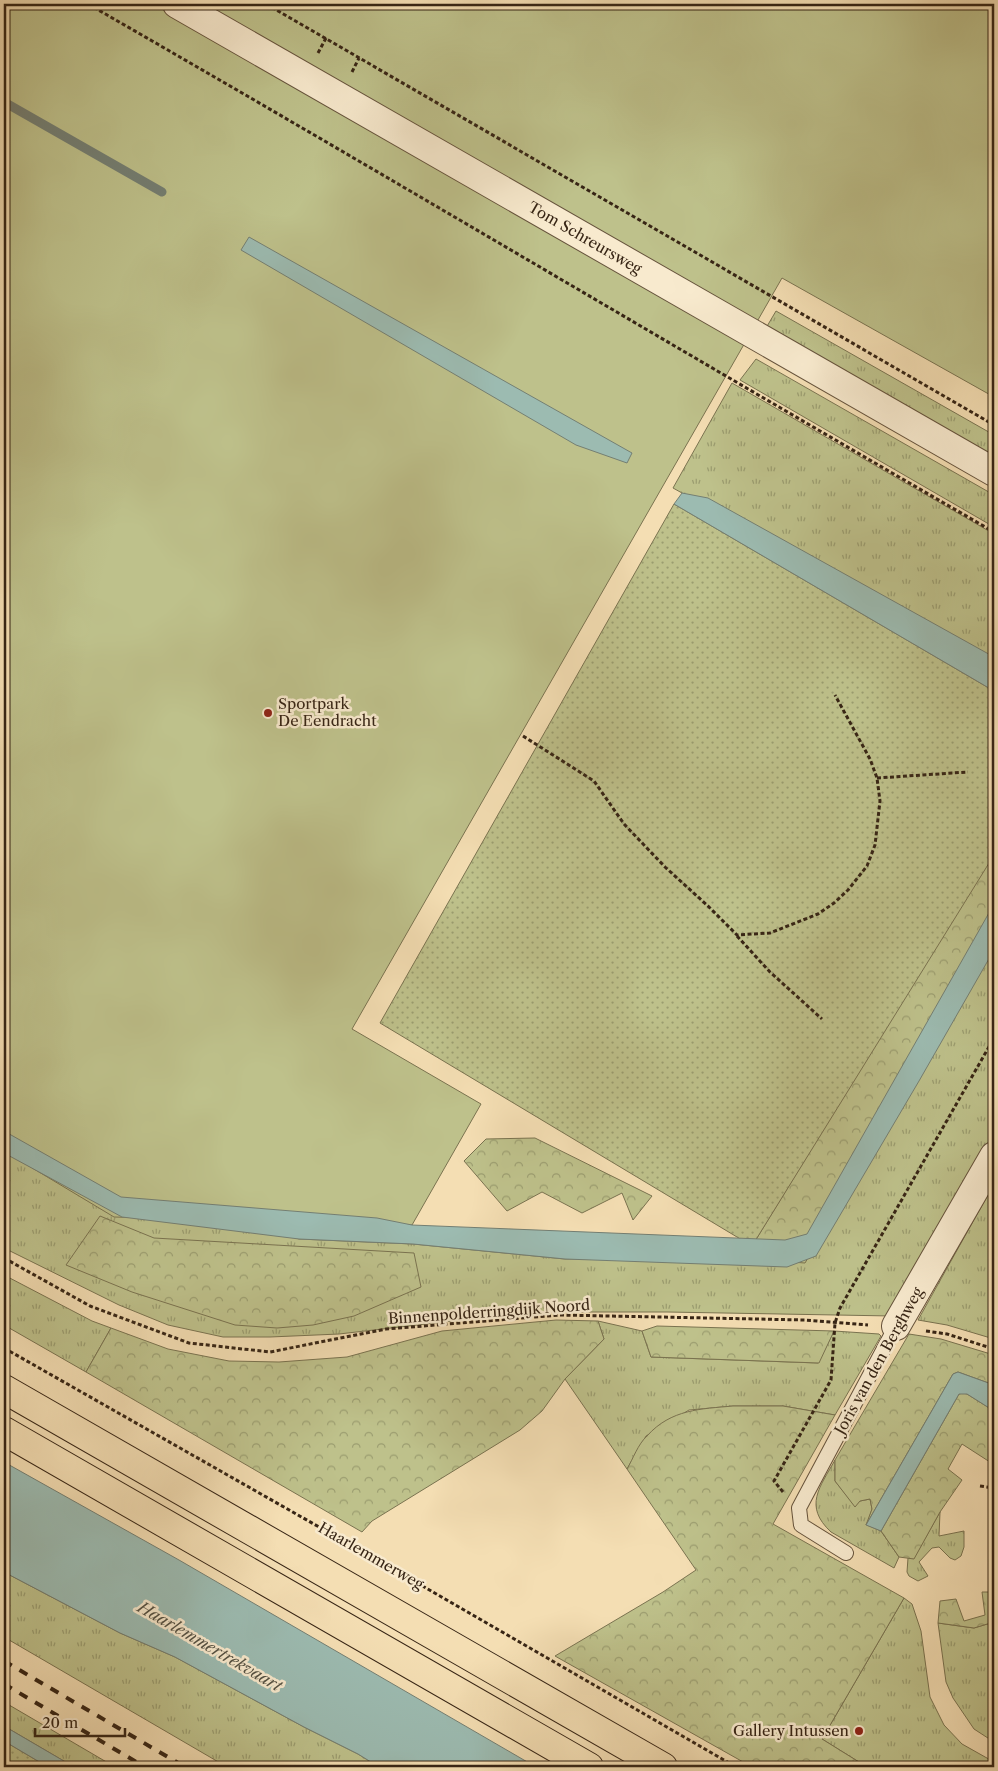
<svg xmlns="http://www.w3.org/2000/svg" width="998" height="1771" font-family="'Libre Caslon Text',serif">
  <defs>
    <pattern id="grass-tufts" width="24" height="20" patternUnits="userSpaceOnUse" patternTransform="scale(1.25)"><rect width="24" height="20" fill="#bec18b"/><path d="M3 7l-1-3M5 7V3M7 7l1-3M15 17l-1-3M17 17v-4M19 17l1-3" fill="none" stroke="#9b9d70"/></pattern>
    <pattern id="forest-crowns" width="20" height="18" patternUnits="userSpaceOnUse" patternTransform="scale(1.25)"><rect width="20" height="18" fill="#bec18b"/><path d="M2 6a3 3 0 1 1 6 0M12 15a3 3 0 1 1 6 0" fill="none" stroke="#9b9d70"/></pattern>
    <pattern id="park-dots" width="8" height="8" patternUnits="userSpaceOnUse" patternTransform="scale(1.25)"><rect width="8" height="8" fill="#bec18b"/><path d="M2 2h.1M6 6h.1" fill="none" stroke="#9b9d70" stroke-width="1.8" stroke-linecap="round"/></pattern>
  </defs>
  <rect width="100%" height="100%" fill="#f4deb3"/>
  <filter id="stains"><feTurbulence type="fractalNoise" baseFrequency=".004" numOctaves="4"/><feColorMatrix values="0 0 0 0 .2 0 0 0 0 .09 0 0 0 0 .02 0 0 0 .5 -.17"/></filter>
  <radialGradient id="worn" r=".72"><stop offset=".6" stop-color="#630" stop-opacity="0"/><stop offset="1" stop-color="#630" stop-opacity=".3"/></radialGradient>
  <g fill="url(#grass-tufts)" stroke="#7a7350">
    <path d="M776 311 994 435V458L766 328Z"/>
    <path d="M756 359 994 495V527L740 380Z"/>
    <path d="M732 383 994 534V666L673 488Z"/>
    <path d="M994 941V1138L892 1316 667 1312H530L339 1334 270 1337H223L168 1325 119 1305 4 1248V1147L299 1239 413 1244 565 1259H751Z"/>
    <path d="M994 1184V1339L947 1325 918 1320Z"/>
    <path d="M4 1275 92 1321 111 1328 86 1372 4 1325Z"/>
    <path d="M598 1321 642 1331 651 1357 818 1363 834 1331 879 1334 881 1336 835 1415 783 1406H733L689 1410 646 1436 627 1469 565 1379 604 1339Z"/>
    <path d="M835 1460V1481L855 1506 860 1501 870 1499 872 1509 867 1525 881 1531 899 1557 894 1568 831 1532C803 1506 820 1487 835 1460Z"/>
    <path d="M940 1512 939 1536 964 1531V1547L961 1556 955 1560 950 1558 939 1547 932 1548 919 1562 928 1576 918 1581 909 1576 907 1572 908 1558H914Z"/>
    <path d="M4 1572 120 1633 175 1657 304 1727 358 1754 379 1767H227L4 1637Z"/>
    <path d="M904 1598 912 1604 921 1631 930 1697 944 1725 962 1744 994 1762V1767H867L822 1739Z"/>
    <path d="M994 1622V1742L974 1729 953 1698 946 1682 938 1623 974 1628Z"/>
    <path d="M4 1702 115 1767H74L4 1726Z"/>
  </g>
  <g fill="url(#forest-crowns)" stroke="#7a7350">
    <path d="M994 851V941L805 1263 751 1259 752 1246Z"/>
    <path d="M535 1138 652 1196 633 1220 622 1193 582 1213 542 1192 507 1211 464 1161 486 1139Z"/>
    <path d="M100 1216 154 1238 414 1253 421 1287 354 1316 313 1325 277 1328 235 1325 132 1292 66 1265Z"/>
    <path d="M556 1320 598 1321 604 1339 565 1379 542 1411 520 1430 372 1521 362 1532 86 1372 111 1328 168 1349 229 1361 279 1362 347 1357 442 1331Z"/>
    <path d="M657 1326 834 1331 819 1363 651 1357 642 1331Z"/>
    <path d="M909 1334 941 1339 994 1355V1385L958 1372 953 1374 866 1525 872 1509 870 1499 860 1501 855 1507 835 1481V1460Z"/>
    <path d="M963 1393 967 1394 994 1411V1459L993 1464 962 1444 948 1469 962 1480 940 1512 914 1559 899 1557 881 1531 959 1394Z"/>
    <path d="M733 1406H783L835 1415 773 1524 904 1598 822 1739 867 1767H752L555 1656 663 1592 696 1570 627 1469C633 1459 638 1444 647 1436 671 1409 701 1409 733 1406Z"/>
    <path d="M982 1592H994V1622L974 1628 938 1623 940 1601 956 1599 964 1621 985 1615Z"/>
  </g>
  <g fill="url(#park-dots)" stroke="#7a7350">
    <path d="M674 504 994 691V855L752 1246 380 1023Z"/>
    <path d="M4 1741 48 1767H4Z"/>
  </g>
  <path fill="#bec18b" stroke="#7a7350" d="M4 4H994V397L782 278 352 1029 481 1104 412 1225 114 1217 4 1151Z"/>
  <g fill="#9cbbb1" stroke="#747f73">
    <path d="M249 237 632 453 627 463 576 445 241 250Z"/>
    <path d="M682 493 708 498 994 657V691L674 504Z"/>
    <path d="M994 904V950L919 1081 816 1256 787 1267 565 1259 413 1244 299 1239 122 1217 4 1153V1131L121 1197 377 1218 412 1225 785 1240 807 1234Z"/>
    <path d="M958 1372 994 1385V1411L967 1394H959L881 1531 866 1525 953 1374Z"/>
    <path d="M4 1462 179 1560 536 1767H379L358 1754 304 1727 175 1657 120 1633 4 1572Z"/>
    <path d="M4 1726 69 1764 74 1767H48L4 1741Z"/>
  </g>
  <g fill="none" stroke-linecap="round" stroke-linejoin="round">
    <path stroke="#747f73" stroke-width="9" d="M4 102 162 192"/>
    <defs>
      <path id="lane" d="M846 1553 801 1525 799 1508 896 1326"/>
      <g id="street">
        <path d="M177 4 994 472"/>
        <path d="M896 1326 994 1156"/>
      </g>
      <g id="primary">
        <path d="M4 1389 663 1767"/>
        <path d="M4 1431 589 1767"/>
      </g>
    </defs>
    <use href="#lane" stroke="#66533c" stroke-width="16"/>
    <use href="#street" stroke="#66533c" stroke-width="30"/>
    <use href="#primary" stroke="#372515" stroke-width="30"/>
    <g stroke="#372515" stroke-width="3" stroke-dasharray="4 2.5" stroke-linecap="butt">
      <path d="M88 4C391 178 691 357 994 532"/>
      <path d="M266 4 994 425"/>
      <path d="M318 53 326 38"/>
      <path d="M352 72 359 58"/>
      <path d="M523 736 594 781 624 824 665 867 708 906 737 935 770 933 818 914 834 903 848 890 867 866 875 845 880 801 877 778 870 759 835 695"/>
      <path d="M877 778 968 772"/>
      <path d="M737 936 770 972 822 1019"/>
      <path d="M4 1258 90 1306 189 1343 270 1352 386 1329 560 1315 805 1320 868 1325"/>
      <path d="M926 1331 947 1334 994 1349"/>
      <path d="M4 1348 393 1569 736 1767"/>
      <path d="M980 1486 994 1488"/>
      <path d="M783 1492 774 1481 831 1380 835 1323 840 1308 994 1038"/>
    </g>
    <use href="#lane" stroke="#f8eace" stroke-width="14"/>
    <use href="#street" stroke="#f8eace" stroke-width="28"/>
    <use href="#primary" stroke="#f4deb3" stroke-width="28"/>
    <g stroke="#372515" stroke-width="4" stroke-dasharray="9 9" stroke-linecap="butt">
      <path d="M4 1661 185 1767"/>
      <path d="M4 1684 145 1767"/>
    </g>
  </g>
  <g fill="#8f2418" stroke="#f8eace" stroke-width="2">
    <circle cx="268" cy="713" r="5"/>
    <circle cx="859" cy="1731" r="5"/>
  </g>
  <g text-anchor="middle" stroke-width="5" stroke-linejoin="round" paint-order="stroke">
    <g font-size="15" fill="#372515" stroke="#f8eace">
      <text transform="translate(585 238) rotate(30)" y="5">Tom Schreursweg</text>
      <text transform="translate(489 1312) rotate(-4)" y="5">Binnenpolderringdijk Noord</text>
      <text transform="translate(879 1361) rotate(-61)" y="5">Joris van den Berghweg</text>
      <text transform="translate(371 1556) rotate(30)" y="5">Haarlemmerweg</text>
    </g>
    <g font-size="15" fill="#372515" stroke="#f8eace" text-anchor="start">
      <text x="278" y="709">Sportpark<tspan x="278" dy="17">De Eendracht</tspan></text>
      <text x="849" y="1736" text-anchor="end">Gallery Intussen</text>
    </g>
    <g font-size="16" font-style="italic" fill="#555244" stroke="#f8eace">
      <text transform="translate(210 1646) rotate(30)" y="6">Haarlemmertrekvaart</text>
    </g>
  </g>
  <rect width="998" height="1771" fill="none" stroke="#f4deb3" stroke-width="20"/>
  <rect x="5" y="5" width="988" height="1761" fill="none" stroke="#372515" stroke-width="2.5"/>
  <rect x="10" y="10" width="978" height="1751" fill="none" stroke="#372515"/>
  <path d="M35 1728v8h90v-8" fill="none" stroke="#372515" stroke-width="2.5"/>
  <text x="42" y="1728" font-size="15" fill="#372515" stroke="#f8eace" stroke-width="4" paint-order="stroke">20 m</text>
  <rect width="100%" height="100%" filter="url(#stains)"/>
  <rect width="100%" height="100%" fill="url(#worn)"/>
</svg>
